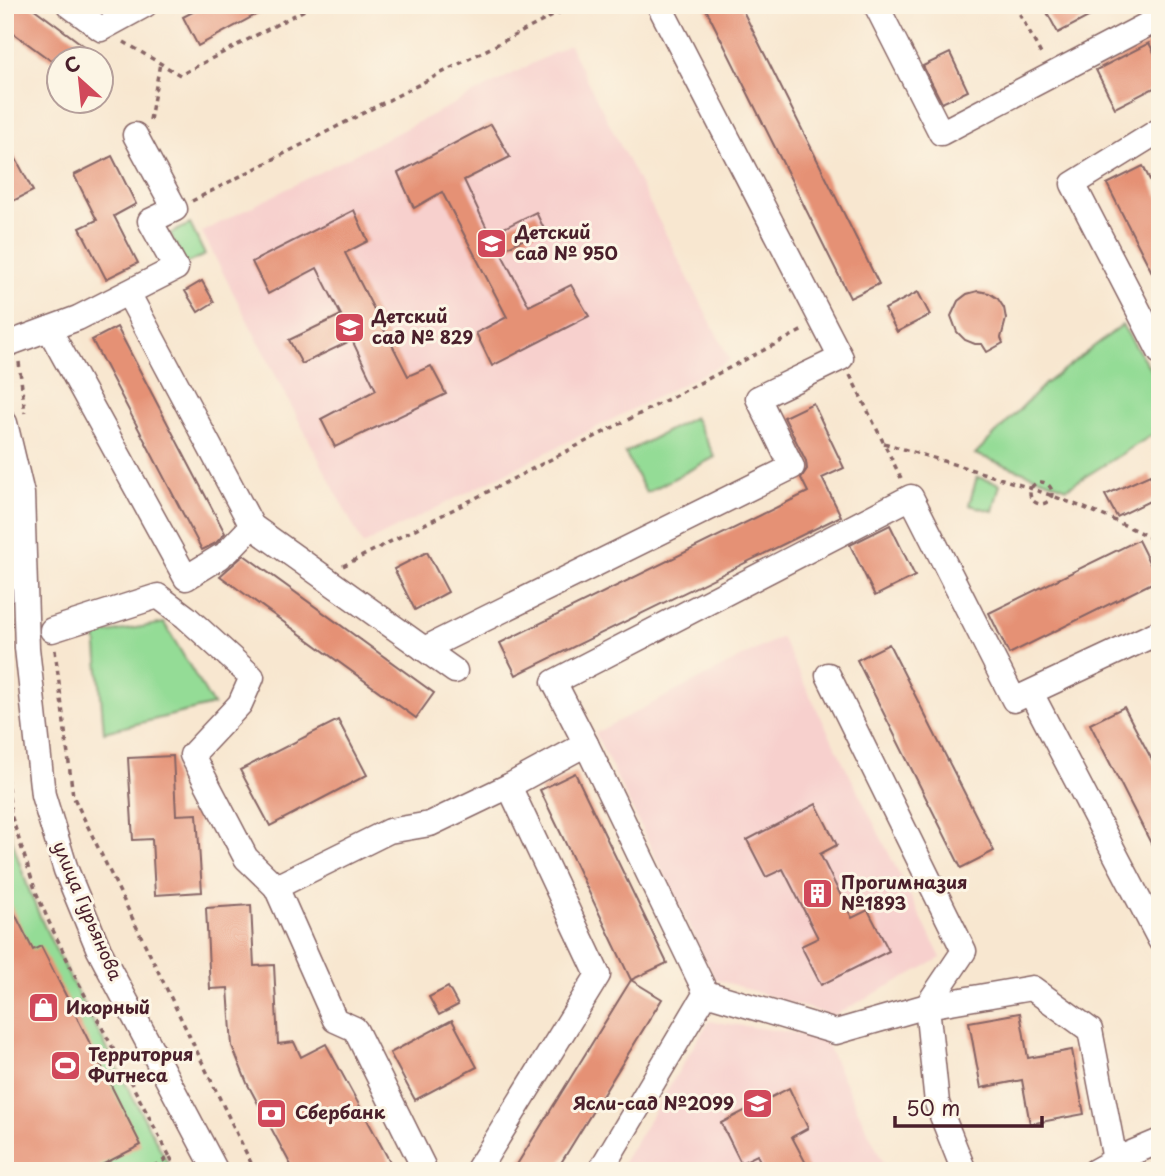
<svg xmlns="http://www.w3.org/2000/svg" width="1165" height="1176" font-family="'Playpen Sans',sans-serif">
  <rect width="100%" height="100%" fill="#fcf5e5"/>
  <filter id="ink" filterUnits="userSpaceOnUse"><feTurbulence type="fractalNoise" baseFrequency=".0143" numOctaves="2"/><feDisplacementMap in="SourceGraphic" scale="14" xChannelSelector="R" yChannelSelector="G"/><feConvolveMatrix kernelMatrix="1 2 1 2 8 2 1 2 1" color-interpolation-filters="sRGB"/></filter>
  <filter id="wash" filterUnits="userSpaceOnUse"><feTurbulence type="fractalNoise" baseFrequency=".00686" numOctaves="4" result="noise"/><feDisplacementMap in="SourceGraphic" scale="28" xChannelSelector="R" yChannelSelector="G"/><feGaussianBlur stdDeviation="1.57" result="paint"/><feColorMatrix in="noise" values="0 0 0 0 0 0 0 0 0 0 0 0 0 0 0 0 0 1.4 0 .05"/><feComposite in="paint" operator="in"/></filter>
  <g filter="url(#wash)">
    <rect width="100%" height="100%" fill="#f8e7d0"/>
    <g fill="#f7d0cd">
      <path d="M569 45 730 360 363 545 202 232Z"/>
      <path d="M781 637 941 958 833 1016 715 979 595 733Z"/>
      <path d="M709 1021 823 1037 887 1171H618Z"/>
    </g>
    <g fill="#94dc96" stroke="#6f7e60" stroke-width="2">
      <path d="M190 224 205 255 185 264 170 234Z"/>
      <path d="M1122 325 1160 384V430L1067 488 975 454 1045 384Z"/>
      <path d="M694 417 715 457 646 493 625 453Z"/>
      <path d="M977 477 1000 484 993 511 969 505Z"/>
      <path d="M164 623 213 705 104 732 96 635Z"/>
      <path d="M5 809C20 885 56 953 92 1020 119 1070 145 1121 172 1171H5Z"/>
    </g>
    <g id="blocks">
      <g fill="#e59174">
        <path d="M5 5H29L103 60H50L5 27Z"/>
        <path d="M206 5H274L198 46 183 17Z"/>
        <path d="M704 5H740L879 284 850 298Z"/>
        <path d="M1043 5H1111L1058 33Z"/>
        <path d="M1149 43 1160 64V85L1115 108 1096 70Z"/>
        <path d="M950 53 968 91 942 103 923 66Z"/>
        <path d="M491 124 510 157 464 180 490 235 536 212 544 229 500 251 529 306 571 285 589 316 492 366 476 333 507 317 442 192 414 208 398 173Z"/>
        <path d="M5 138 33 191 5 205Z"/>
        <path d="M112 156 136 204 114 216 138 263 106 279 80 228 97 220 74 175Z"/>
        <path d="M1143 166 1160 200V288L1107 184Z"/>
        <path d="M354 210 368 241 345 253 408 376 431 366 446 394 335 447 321 419 376 390 352 340 302 364 289 340 341 315 317 268 268 294 252 262Z"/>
        <path d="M202 281 214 302 198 312 185 291Z"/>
        <path d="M978 291 989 293 998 299 1004 308 1006 319 1001 338 1003 343 987 352 982 344H975L965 340 957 332 951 316 958 301 967 294Z"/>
        <path d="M918 292 930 315 897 332 885 309Z"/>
        <path d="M117 327 225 533 216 543 202 550 92 340Z"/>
        <path d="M813 403 844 468 822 478 841 516 516 675 500 643 808 492 801 478 807 469 806 461 784 417Z"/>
        <path d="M1150 475 1160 496 1117 517 1105 495Z"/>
        <path d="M890 525 915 576 875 596 850 545Z"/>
        <path d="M1138 540 1158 580 1009 654 989 613Z"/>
        <path d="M427 552 448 592 415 610 394 569Z"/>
        <path d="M244 555 434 693 416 718 220 576Z"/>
        <path d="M889 644 994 851 961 868 857 660Z"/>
        <path d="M1124 707 1160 775V861L1090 724Z"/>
        <path d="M338 720 367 775 270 826 240 770Z"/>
        <path d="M173 756 176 815 197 814 202 892 155 895 152 839 133 840 128 758Z"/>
        <path d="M575 773 667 963 631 980 540 790Z"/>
        <path d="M816 804 837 845 820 854 852 918 868 910 889 951 821 985 801 946 818 938 783 869 766 877 747 840Z"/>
        <path d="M5 894 33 950 41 946 141 1145 90 1171H5Z"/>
        <path d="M251 905 254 966 274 965 278 1044 294 1042 301 1057 326 1044 395 1171H294L247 1083 232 1046 228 988 210 989 206 908Z"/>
        <path d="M631 980 662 999 556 1171H513Z"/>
        <path d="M448 987 458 1005 439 1015 429 997Z"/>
        <path d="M1020 1013 1028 1058 1072 1050 1084 1114 1030 1124 1022 1080 981 1088 969 1022Z"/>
        <path d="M452 1020 477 1067 415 1100 390 1053Z"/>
        <path d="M789 1088 808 1128 792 1137 810 1171H765L757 1155 741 1163 721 1123Z"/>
      </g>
    </g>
  </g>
  <g filter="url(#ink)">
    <use href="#blocks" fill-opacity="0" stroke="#876565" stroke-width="2"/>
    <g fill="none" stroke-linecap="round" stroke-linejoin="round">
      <defs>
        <g id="minor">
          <path d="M69 5 101 29 145 5"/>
          <path d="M876 5 941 133 1160 18"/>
          <path d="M1160 130 1073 184 1160 352"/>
          <path d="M128 293 252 526 455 671"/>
          <path d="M49 329 186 578 220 557"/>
          <path d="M5 345 78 318 176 268 150 221 175 209 135 135"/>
          <path d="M5 423 22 494 27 648 43 795 66 870 99 950 216 1171"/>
          <path d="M228 551 252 526"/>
          <path d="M52 630 158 596 186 617 252 677 240 704 192 755 246 858 276 887"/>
          <path d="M424 649 792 467 758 398 841 358 659 5"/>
          <path d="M1031 693 1160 940"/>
          <path d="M586 744 554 682 911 497 1014 700 1155 634 1160 642"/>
          <path d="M706 993 836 1032 927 1006 964 951 828 675"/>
          <path d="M422 1171 423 1166 355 1029 335 1020 276 887 389 831 430 824 509 786 586 744 706 993 600 1171"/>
          <path d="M477 1171 598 975 509 786"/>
          <path d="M964 1171 937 1103 927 1006 1032 988 1090 1030 1115 1160"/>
          <path d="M1095 1171 1115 1160 1160 1141"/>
        </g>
      </defs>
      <use href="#minor" stroke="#876565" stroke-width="27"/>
      <g stroke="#876565" stroke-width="3.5" stroke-dasharray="5 5" stroke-linecap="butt">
        <path d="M1015 5 1042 56"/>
        <path d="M124 42 180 75 314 5"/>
        <path d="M150 120 160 63"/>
        <path d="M192 201 574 5"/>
        <path d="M19 362 25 413"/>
        <path d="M850 375 901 478"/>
        <path d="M884 443C976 472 1074 496 1160 543"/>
        <circle cx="1041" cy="493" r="11"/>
        <path d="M343 566 803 330"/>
        <path d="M55 650 73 796 255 1171"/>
        <path d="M5 757 11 815 36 892 49 922 78 982 170 1157 145 1171"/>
        <path d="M170 1157 178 1171"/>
      </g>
      <use href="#minor" stroke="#fff" stroke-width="24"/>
    </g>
  </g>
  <defs>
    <symbol id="school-square" viewBox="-11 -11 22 22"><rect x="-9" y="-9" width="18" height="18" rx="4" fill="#d1495b" stroke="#fcf5e5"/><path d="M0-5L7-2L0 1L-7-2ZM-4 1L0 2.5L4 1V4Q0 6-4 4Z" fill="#fff"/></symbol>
    <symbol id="building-square" viewBox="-11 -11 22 22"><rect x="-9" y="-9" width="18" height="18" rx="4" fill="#d1495b" stroke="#fcf5e5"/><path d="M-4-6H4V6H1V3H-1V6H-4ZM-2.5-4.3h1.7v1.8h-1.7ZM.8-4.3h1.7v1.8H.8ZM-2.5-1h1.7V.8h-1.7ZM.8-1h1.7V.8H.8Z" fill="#fff"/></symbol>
    <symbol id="shop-square" viewBox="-11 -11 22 22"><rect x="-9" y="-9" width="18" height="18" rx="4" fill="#d1495b" stroke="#fcf5e5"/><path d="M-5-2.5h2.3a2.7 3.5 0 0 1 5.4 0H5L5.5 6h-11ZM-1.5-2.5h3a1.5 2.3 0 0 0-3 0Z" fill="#fff"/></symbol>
    <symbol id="stadium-square" viewBox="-11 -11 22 22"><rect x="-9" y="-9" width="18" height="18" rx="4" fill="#d1495b" stroke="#fcf5e5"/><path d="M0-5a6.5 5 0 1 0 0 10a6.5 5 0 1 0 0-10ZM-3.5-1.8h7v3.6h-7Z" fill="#fff"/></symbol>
    <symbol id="bank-square" viewBox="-11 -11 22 22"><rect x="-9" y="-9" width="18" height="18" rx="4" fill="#d1495b" stroke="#fcf5e5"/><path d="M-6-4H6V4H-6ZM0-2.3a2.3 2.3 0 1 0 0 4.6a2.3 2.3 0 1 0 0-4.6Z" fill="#fff"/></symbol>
  </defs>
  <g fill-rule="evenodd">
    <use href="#school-square" x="474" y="226" width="35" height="35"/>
    <use href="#school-square" x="332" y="310" width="35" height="35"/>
    <use href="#building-square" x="800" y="876" width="35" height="35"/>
    <use href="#shop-square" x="26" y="990" width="35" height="35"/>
    <use href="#stadium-square" x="48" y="1048" width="35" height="35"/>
    <use href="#school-square" x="740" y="1086" width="35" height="35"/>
    <use href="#bank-square" x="254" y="1096" width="35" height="35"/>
  </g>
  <g text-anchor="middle" stroke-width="6" stroke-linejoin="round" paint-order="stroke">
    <g font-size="18" font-weight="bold" fill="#4a1f2b" stroke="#fcf5e5" text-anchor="start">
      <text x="515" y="239">Детский<tspan x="515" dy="21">сад № 950</tspan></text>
      <text x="372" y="323">Детский<tspan x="372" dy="21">сад № 829</tspan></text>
      <text x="841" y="889">Прогимназия<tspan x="841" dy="21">№1893</tspan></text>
      <text x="66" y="1014">Икорный</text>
      <text x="88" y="1061">Территория<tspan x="88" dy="21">Фитнеса</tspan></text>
      <text x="734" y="1110" text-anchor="end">Ясли-сад №2099</text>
      <text x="295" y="1119">Сбербанк</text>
    </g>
    <g font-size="18" fill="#4a1f2b" stroke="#fcf5e5">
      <text transform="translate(87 911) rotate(67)" y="6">улица Гурьянова</text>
    </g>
  </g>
  <rect width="1165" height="1176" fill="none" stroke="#fcf5e5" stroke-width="28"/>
  <g transform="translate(80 80) rotate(333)"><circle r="33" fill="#fcf5e5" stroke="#b59f9b" stroke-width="2"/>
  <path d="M0-5L12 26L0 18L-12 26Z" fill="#d1495b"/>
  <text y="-10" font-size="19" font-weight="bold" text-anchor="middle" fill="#4a1f2b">С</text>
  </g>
  <path d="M895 1116v10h147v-10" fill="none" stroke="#4a1f2b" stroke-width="3.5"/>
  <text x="906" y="1116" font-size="21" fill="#4a1f2b" stroke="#fcf5e5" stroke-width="5" paint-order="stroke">50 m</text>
</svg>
